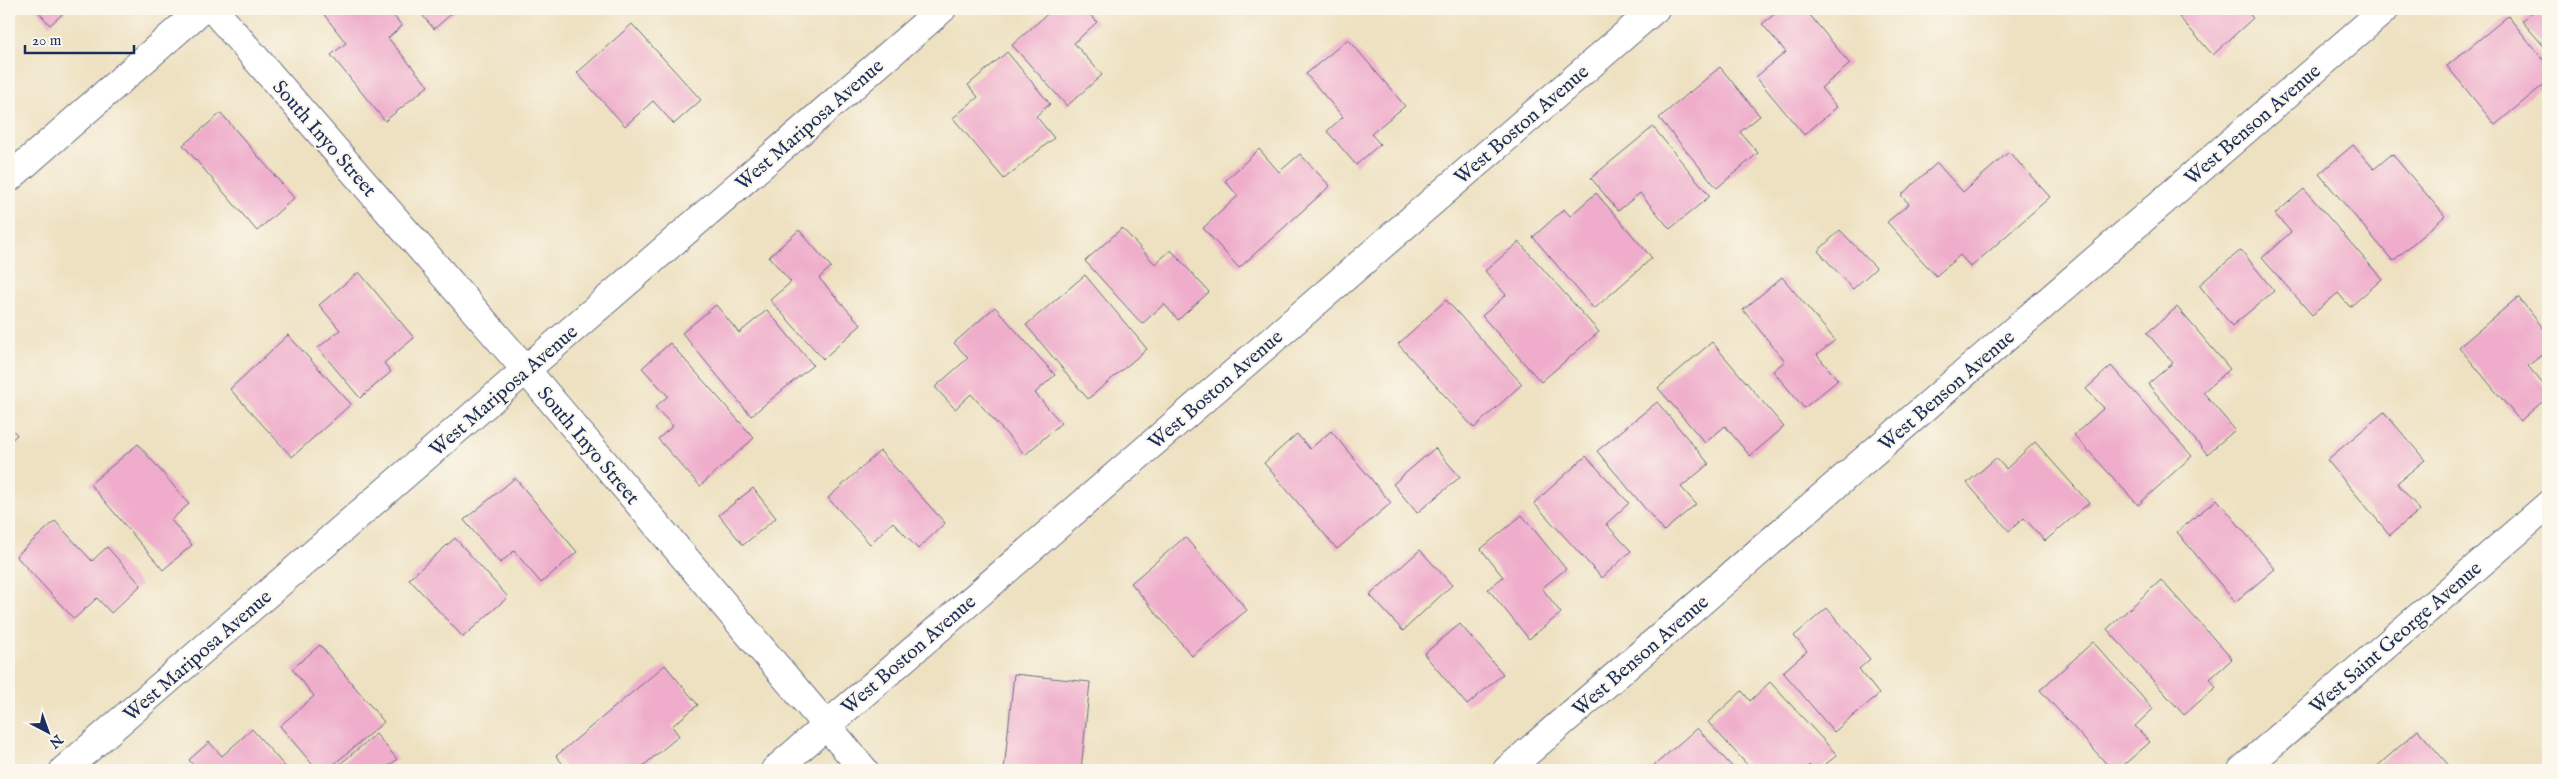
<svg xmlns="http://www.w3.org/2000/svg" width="2557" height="779" font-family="'IM FELL English',serif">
  <rect width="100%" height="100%" fill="#fbf7ec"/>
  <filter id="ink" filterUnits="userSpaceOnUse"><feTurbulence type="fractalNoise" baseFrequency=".02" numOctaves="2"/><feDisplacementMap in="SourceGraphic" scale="10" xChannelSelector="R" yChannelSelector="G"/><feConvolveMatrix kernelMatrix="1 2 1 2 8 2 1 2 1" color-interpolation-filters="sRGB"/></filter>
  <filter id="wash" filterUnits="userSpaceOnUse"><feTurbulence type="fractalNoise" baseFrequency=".0096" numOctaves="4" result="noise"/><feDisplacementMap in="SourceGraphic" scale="20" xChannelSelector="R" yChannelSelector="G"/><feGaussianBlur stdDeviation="1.12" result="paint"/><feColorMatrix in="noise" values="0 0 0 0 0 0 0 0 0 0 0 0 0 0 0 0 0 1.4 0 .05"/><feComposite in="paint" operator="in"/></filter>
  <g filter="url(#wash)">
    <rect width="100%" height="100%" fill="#eee1c1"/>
    <g id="blocks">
      <g fill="#efadcb">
        <path d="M36 9H68L50 25Z"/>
        <path d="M326 9H388L402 26 388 38 428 86 385 121 331 55 346 43 322 12Z"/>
        <path d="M417 9H457L434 29Z"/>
        <path d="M1053 9H1085L1097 22 1074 43 1102 75 1067 106 1012 45Z"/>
        <path d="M1781 9H1805L1850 64 1821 88 1837 107 1804 135 1756 77 1786 52 1762 24Z"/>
        <path d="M2172 9H2244L2253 18 2213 55Z"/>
        <path d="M2536 9H2548V51L2522 21Z"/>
        <path d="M2508 16 2548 66V81L2495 125 2447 66Z"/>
        <path d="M632 24 701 100 674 124 653 101 625 126 577 73Z"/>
        <path d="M1348 39 1405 106 1371 134 1380 144 1356 165 1327 131 1343 117 1306 74Z"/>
        <path d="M1007 52 1050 104 1036 116 1054 138 1004 179 953 118 978 97 968 85Z"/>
        <path d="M1720 67 1760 116 1740 132 1758 153 1717 188 1659 118Z"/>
        <path d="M221 113 294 198 257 231 183 145Z"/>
        <path d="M1653 127 1710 196 1670 229 1640 193 1618 211 1591 178Z"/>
        <path d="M2353 145 2374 169 2392 154 2445 216 2393 261 2319 174Z"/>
        <path d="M1259 149 1279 172 1300 154 1330 186 1239 268 1203 228 1238 196 1225 181Z"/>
        <path d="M2009 152 2050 197 1971 267 1960 255 1936 276 1887 222 1909 204 1901 195 1937 163 1963 192Z"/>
        <path d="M2304 189 2382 279 2350 307 2338 293 2312 315 2262 258 2291 232 2275 214Z"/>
        <path d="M1596 193 1652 258 1594 309 1533 237 1564 209 1570 216Z"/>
        <path d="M1122 228 1155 264 1171 250 1209 292 1178 320 1164 304 1142 324 1085 261Z"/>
        <path d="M799 230 831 267 819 278 861 325 823 359 770 300 791 282 769 257Z"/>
        <path d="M1840 230 1876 268 1853 289 1818 251Z"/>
        <path d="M1519 242 1599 332 1541 382 1482 316 1506 295 1485 271Z"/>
        <path d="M2241 250 2274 291 2232 326 2199 285Z"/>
        <path d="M359 272 414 338 384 363 391 372 360 398 318 348 340 330 319 305Z"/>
        <path d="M1085 275 1147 349 1088 399 1026 325Z"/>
        <path d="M1782 277 1835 340 1817 355 1838 380 1804 408 1773 371 1785 361 1743 310Z"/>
        <path d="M2518 297 2548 334V350L2528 366 2548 390V397L2520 421 2459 347Z"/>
        <path d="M1446 300 1522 384 1474 428 1398 344Z"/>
        <path d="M716 305 739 333 767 310 813 365 751 416 682 333Z"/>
        <path d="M995 307 1055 375 1035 393 1061 423 1025 455 971 394 955 409 935 387 968 358 954 343Z"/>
        <path d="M2177 307 2230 369 2203 392 2235 430 2207 454 2148 384 2173 363 2147 333Z"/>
        <path d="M288 335 351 404 292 457 230 389Z"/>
        <path d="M1712 342 1784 427 1750 456 1725 426 1705 443 1658 388Z"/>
        <path d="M670 343 754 438 700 486 658 439 673 426 655 407 668 396 642 368Z"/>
        <path d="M2111 366 2192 456 2138 505 2074 435 2104 408 2086 389Z"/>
        <path d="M1657 402 1709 464 1681 487 1696 504 1664 531 1597 451Z"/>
        <path d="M2384 412 2425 460 2397 483 2420 510 2390 535 2327 460Z"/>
        <path d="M9 425 17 435 9 442Z"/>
        <path d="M1331 431 1391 503 1337 549 1264 463 1297 434 1310 449Z"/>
        <path d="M2035 442 2089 503 2045 541 2024 518 2009 531 1967 483 1996 458 2006 469Z"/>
        <path d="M138 444 189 504 171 520 192 545 163 570 90 484Z"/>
        <path d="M1435 448 1460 477 1417 513 1393 484Z"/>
        <path d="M880 451 945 523 918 549 893 522 870 544 828 498Z"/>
        <path d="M1586 456 1629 503 1606 524 1631 551 1602 578 1534 503Z"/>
        <path d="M515 478 577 552 541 583 514 551 500 563 464 520Z"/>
        <path d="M753 488 776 518 743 545 719 515Z"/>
        <path d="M2217 499 2275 569 2235 602 2177 532Z"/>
        <path d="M1522 515 1566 569 1542 588 1561 613 1529 639 1488 589 1503 577 1481 549Z"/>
        <path d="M55 521 92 561 107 547 141 585 111 613 97 598 74 619 16 556Z"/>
        <path d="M1185 537 1247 610 1192 656 1131 583Z"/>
        <path d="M455 538 508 597 463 637 409 579Z"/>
        <path d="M1420 550 1452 585 1403 631 1370 595Z"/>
        <path d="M2161 580 2232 659 2210 679 2216 687 2184 715 2107 629Z"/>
        <path d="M1827 608 1870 659 1859 669 1879 694 1834 732 1783 672 1807 651 1794 636Z"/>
        <path d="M1460 624 1503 674 1467 705 1424 654Z"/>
        <path d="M2093 642 2153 709 2135 726 2150 742 2118 770H2112L2040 690Z"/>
        <path d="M320 645 384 722 327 770H317L280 726 314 696 292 669Z"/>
        <path d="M665 665 698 705 672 726 679 736 638 770H568L556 756Z"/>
        <path d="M1014 674 1090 682 1081 770H1004Z"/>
        <path d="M1770 682 1837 755 1819 770H1814L1809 765 1804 770H1752L1708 722 1742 691 1750 701Z"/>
        <path d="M1697 728 1735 770H1649Z"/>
        <path d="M252 729 288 770H197L189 760 209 742 222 756Z"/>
        <path d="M2418 730 2453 770H2373Z"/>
        <path d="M376 734 397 759 384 770H333Z"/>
      </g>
    </g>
  </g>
  <g filter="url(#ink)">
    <use href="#blocks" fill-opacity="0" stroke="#656d81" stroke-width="1"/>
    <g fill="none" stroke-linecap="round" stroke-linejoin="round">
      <defs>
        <g id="street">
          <path d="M213 9 526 370 864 770"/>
          <path d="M9 178 202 9"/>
          <path d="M64 770 942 9"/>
          <path d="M775 770 1655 9"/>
          <path d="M1507 770 2385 9"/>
          <path d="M2242 770 2548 505"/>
        </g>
      </defs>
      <use href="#street" stroke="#656d81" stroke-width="30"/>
      <use href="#street" stroke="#fff" stroke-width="28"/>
    </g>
  </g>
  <g text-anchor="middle" stroke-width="4" stroke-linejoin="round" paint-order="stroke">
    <g font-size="20" fill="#1b2f5e" stroke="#fbf7ec">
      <text transform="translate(809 124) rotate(-41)" y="7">West Mariposa Avenue</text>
      <text transform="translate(1521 124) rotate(-41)" y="7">West Boston Avenue</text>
      <text transform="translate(2252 124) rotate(-41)" y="7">West Benson Avenue</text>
      <text transform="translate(325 138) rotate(49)" y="7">South Inyo Street</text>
      <text transform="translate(1215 389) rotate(-41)" y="7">West Boston Avenue</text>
      <text transform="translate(503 390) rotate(-41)" y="7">West Mariposa Avenue</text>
      <text transform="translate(1946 390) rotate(-41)" y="7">West Benson Avenue</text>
      <text transform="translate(589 445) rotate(50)" y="7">South Inyo Street</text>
      <text transform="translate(2395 637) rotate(-41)" y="7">West Saint George Avenue</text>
      <text transform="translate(908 654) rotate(-41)" y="7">West Boston Avenue</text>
      <text transform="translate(197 655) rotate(-41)" y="7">West Mariposa Avenue</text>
      <text transform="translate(1640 655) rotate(-41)" y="7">West Benson Avenue</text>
    </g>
  </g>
  <rect width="2557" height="779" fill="none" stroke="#fbf7ec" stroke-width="30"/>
  <g transform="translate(48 732) rotate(139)" stroke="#fbf7ec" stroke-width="4" paint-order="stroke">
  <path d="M0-4L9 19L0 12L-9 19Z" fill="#1b2f5e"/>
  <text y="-8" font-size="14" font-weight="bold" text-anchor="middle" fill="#1b2f5e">N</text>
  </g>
  <path d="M25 45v8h109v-8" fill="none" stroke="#1b2f5e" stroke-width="2.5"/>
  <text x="32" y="45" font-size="15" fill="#1b2f5e" stroke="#fbf7ec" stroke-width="4" paint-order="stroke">20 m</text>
</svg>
